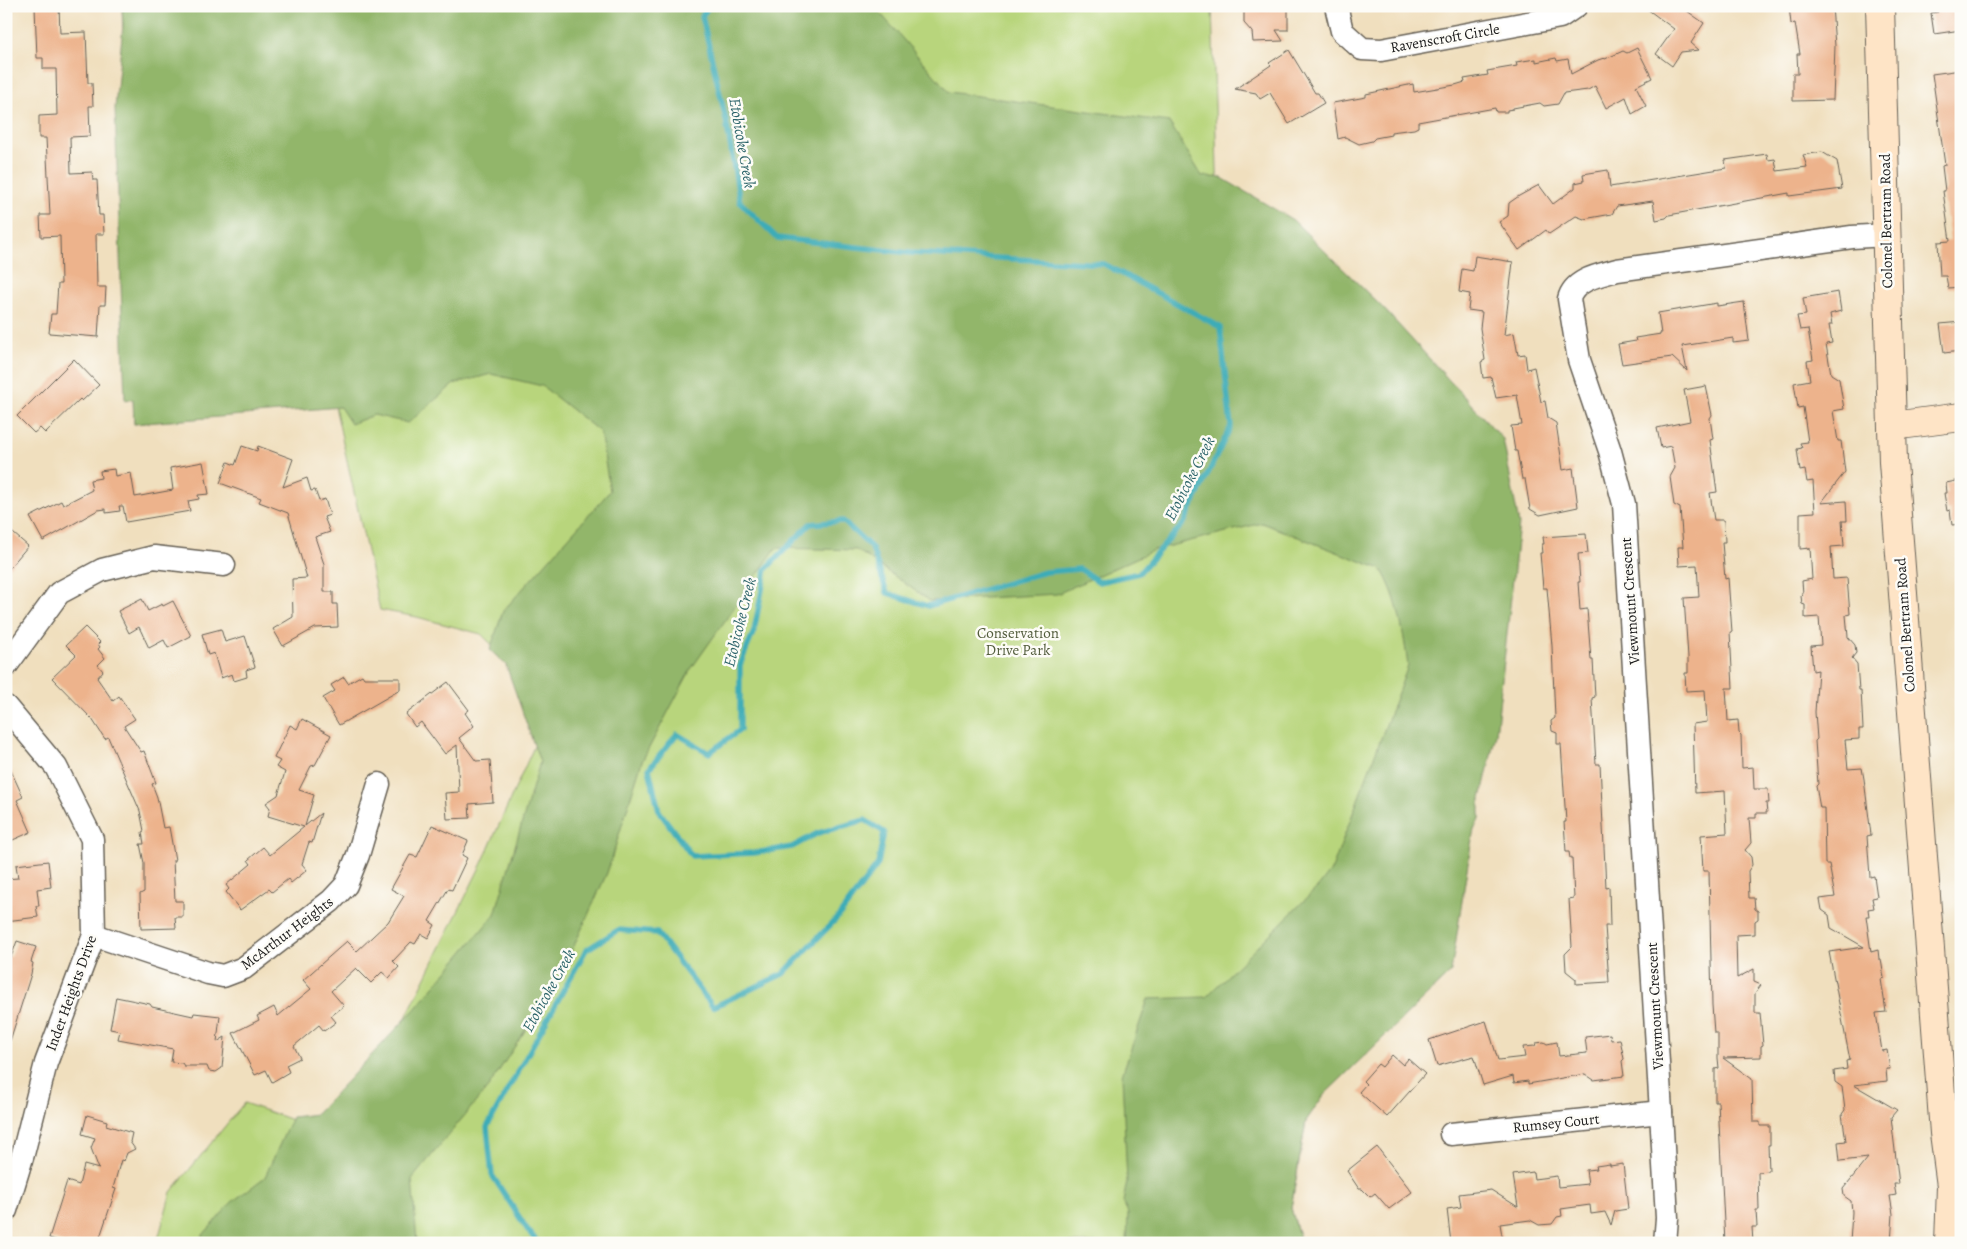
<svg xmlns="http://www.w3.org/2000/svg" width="1967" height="1249" font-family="Alegreya,serif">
  <rect width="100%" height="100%" fill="#fdfcf7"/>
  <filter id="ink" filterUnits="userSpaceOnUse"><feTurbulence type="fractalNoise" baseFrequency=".02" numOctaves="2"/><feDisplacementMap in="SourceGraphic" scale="10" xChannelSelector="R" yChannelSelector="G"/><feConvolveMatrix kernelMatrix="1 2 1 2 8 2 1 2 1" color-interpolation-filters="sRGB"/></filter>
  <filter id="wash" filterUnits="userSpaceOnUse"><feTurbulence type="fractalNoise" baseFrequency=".0096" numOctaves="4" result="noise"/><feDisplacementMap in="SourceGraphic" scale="20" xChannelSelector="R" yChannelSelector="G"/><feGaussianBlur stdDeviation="1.12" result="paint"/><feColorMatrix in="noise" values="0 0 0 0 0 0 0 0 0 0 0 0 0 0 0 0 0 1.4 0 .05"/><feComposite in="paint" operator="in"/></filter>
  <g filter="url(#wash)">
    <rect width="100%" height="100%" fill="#f0dfbe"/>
    <path fill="#b8d57b" stroke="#6a784c" d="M122 6H1212L1218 202 1446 379 1480 818 1315 1071 1291 1208 1301 1243H157L171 1192 244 1103 346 1139 482 863 553 704 481 634 417 617 380 610 333 397 134 424Z"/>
    <path fill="#92b66b" stroke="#576944" d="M122 6H874L949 92 1169 122 1202 176 1222 178 1293 220 1384 309 1503 439 1519 524 1496 734 1480 803V818L1474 829 1470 850 1451 972 1324 1095 1306 1121 1291 1208 1301 1243H1127L1128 1213 1123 1202 1127 1181 1122 1075 1148 999 1206 997 1319 886 1332 869 1408 666C1404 636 1398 595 1381 569L1262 523 1154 550 1057 594 930 601 857 550 776 548 691 669 642 761 607 873 560 977 489 1086 412 1179 417 1243H196L232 1202 265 1177 292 1117 316 1114 415 1009 495 914 540 762 506 665 490 650 503 611 610 491 600 432 542 386 491 374 454 384 408 423 374 415 351 424 340 407 134 424 133 399 125 401 115 108 123 25Z"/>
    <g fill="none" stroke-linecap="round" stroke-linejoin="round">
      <path stroke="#3cacb7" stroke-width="5.5" d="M538 1243 527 1229 492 1175 487 1127 586 950 618 930 657 933 713 1007 783 974 839 916 878 864 884 832 865 820 818 833 792 847 754 853 692 856 659 811 649 769 677 734 709 753 740 730V665L754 631 766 569 810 524 843 521 872 548 887 593 928 606 1045 572 1080 569 1099 582 1139 573 1184 523 1231 426 1220 327 1104 264 910 253 777 238 740 202 726 120 702 16 709 6"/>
    </g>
    <g id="blocks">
      <g fill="#edb38c">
        <path d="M59 6 60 33 86 32 88 83H92L93 106H89L90 136 70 137 71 173 92 172 93 180H97L99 215H103L104 234H96L97 287H106L105 305H100L98 337 49 333 51 314H56L58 284H61L60 236 41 237 40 215H50L46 138H39V116L57 115 56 69H43V58H37L35 7Z"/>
        <path d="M1244 6H1288V30H1276L1283 41 1253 42 1252 32 1244 23Z"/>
        <path d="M1643 6H1680L1704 23 1691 43 1699 50 1681 52 1672 66 1656 54 1674 29Z"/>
        <path d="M1789 6H1832L1835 46 1833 100 1793 101V74H1798L1797 54H1800L1795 23 1791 24Z"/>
        <path d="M1937 6H1961V30L1934 34 1931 13 1938 12Z"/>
        <path d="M1637 48 1652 78 1636 86 1646 106 1632 114 1626 97 1606 108 1595 86 1588 90 1564 93 1558 104 1544 106 1540 103 1513 108V109L1507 110V112H1496L1495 108 1418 122V127L1414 129 1391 132V135L1375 138 1372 141 1359 144 1345 137 1338 139 1333 103 1366 97V94L1413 84 1414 92 1455 85 1465 82 1464 79 1488 75 1487 71 1517 66 1516 62 1536 59V62L1556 58 1557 61 1568 59 1571 74 1598 60 1604 58 1605 59 1623 51 1627 53Z"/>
        <path d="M1289 50 1315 93H1318L1324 103 1289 124 1270 93 1260 99 1256 93 1235 89 1271 65 1269 63Z"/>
        <path d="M1961 70V287L1948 288 1946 276H1940L1938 242 1950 241 1943 191H1945L1942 166 1945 165 1932 74Z"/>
        <path d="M1822 152 1837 161 1842 189 1789 196V193L1669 215 1666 218 1656 220 1653 201 1617 206 1612 214 1584 219 1576 216 1549 234 1546 230 1519 250 1499 222 1508 216 1509 203 1519 196 1539 185 1553 204 1575 188V183L1584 181 1583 174 1608 170 1610 187 1726 168 1725 160 1767 154 1768 160 1775 159 1777 171 1807 167 1803 155Z"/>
        <path d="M1475 256 1513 262 1504 335 1514 333 1518 355 1525 354 1527 369 1534 367 1541 402 1545 401 1548 418 1556 423 1563 470 1573 468 1578 507 1540 515 1530 509 1525 479H1522L1517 451H1515L1511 426 1522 425 1517 395 1496 398 1491 377 1483 378 1481 362 1485 360 1480 328 1482 312 1468 310 1470 294 1459 292 1462 269 1473 271Z"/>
        <path d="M1838 292 1841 311 1830 314 1832 325H1829L1832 343 1826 344 1831 374 1839 379 1844 409 1833 411 1838 441H1841L1845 472 1821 503 1846 501 1847 521H1842L1844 546 1831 547 1833 579 1847 578 1850 614 1846 615 1848 637 1855 645 1856 653 1852 658 1857 664 1859 690H1861L1863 729H1859V739L1845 740 1848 769 1862 768 1864 779 1871 835 1867 836 1870 877 1874 876 1877 897 1872 898 1874 908 1868 909 1869 916H1866L1871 952 1878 950 1879 959H1881L1884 978 1881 979 1886 1012 1876 1013 1882 1051 1887 1050 1890 1069H1886L1887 1081 1854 1085 1897 1110 1891 1117 1899 1184H1894L1896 1195 1890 1196 1893 1214 1891 1243H1850L1852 1212 1851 1201 1844 1196 1843 1189 1868 1158 1840 1161 1838 1142 1846 1141 1842 1114 1845 1110 1842 1087 1835 1082 1834 1071 1847 1069 1846 1061 1850 1060 1829 952 1864 947 1831 928 1829 915 1822 910 1820 899 1835 897 1829 864H1825L1824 808H1820L1816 786 1818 784 1815 741 1817 739 1815 712 1818 670 1813 671 1811 646 1821 645 1819 617 1805 618V605L1802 604 1801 596 1803 594 1802 581 1812 579 1810 548 1800 549V513L1815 512 1813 481 1807 482 1805 470 1800 471 1797 449 1802 448 1800 443 1808 442 1803 407 1798 408 1794 383 1810 380 1807 361 1813 360 1808 329 1800 330 1797 316 1806 315 1803 298Z"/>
        <path d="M1744 302 1749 341 1733 343V338L1682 346 1687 371 1672 357 1622 364 1618 344 1636 341 1635 338 1661 334 1658 313 1717 303V306Z"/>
        <path d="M1961 322V351L1944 353 1940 324Z"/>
        <path d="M74 359 99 385 82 401 80 399 45 433 40 428 34 433 17 416Z"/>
        <path d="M1706 386 1712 415 1710 418 1713 439 1710 440 1717 492 1710 493 1714 520H1724L1725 542H1722L1725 579 1728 578 1732 632H1730L1733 688H1726L1728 721 1738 720 1739 733 1741 735 1742 768 1753 767 1754 789H1768L1769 803H1766L1767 813H1756V818H1749L1751 843 1745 850 1751 857 1752 865 1748 871 1749 898H1754L1755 909 1758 911V919L1755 921V934L1736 935 1737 978 1754 969V982L1761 985 1755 993V1013H1760L1763 1045 1761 1046V1057L1723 1058 1752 1079 1753 1122H1760V1126H1770V1145H1768L1769 1171 1758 1172 1759 1210H1756L1757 1227H1752L1753 1243H1725L1718 1102H1715V1069L1719 1068 1718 1058V1033H1714L1712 1005 1709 871H1703L1701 835 1727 833 1725 791 1695 793 1693 724 1707 722 1705 690 1686 691 1685 673H1688V657L1684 598 1699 597 1697 565 1679 566 1678 547H1683L1680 508 1674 505 1670 477 1675 468 1671 446 1661 448 1657 428 1690 421 1684 390Z"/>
        <path d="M242 446 257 451 258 446 293 459 283 487 307 478 311 491 315 490 319 501 325 499 330 515 324 517 330 532 315 537 324 564V592H333V604H337L338 627 315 628 283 646 273 629 293 617 292 579 307 578 288 513 259 502 261 498 220 483 228 462 235 465Z"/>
        <path d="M203 462 209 494 198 495 199 499 188 501 190 511 126 522 123 506H119L120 511 106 513V509L98 510 43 541 30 517 61 501 63 505 92 490 90 480 101 478 100 471 114 469 115 476 131 473 135 497 173 490 170 468Z"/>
        <path d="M1961 480V524L1952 525 1950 510 1947 511 1944 493H1947L1946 483Z"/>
        <path d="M6 527 28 546 6 572Z"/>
        <path d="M1586 534 1588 553 1578 554 1580 582H1578L1580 610 1587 609 1591 660H1593L1595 697 1592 698 1596 764H1600L1606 888 1609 887 1610 926H1605L1609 982 1576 984V979L1566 971 1565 954 1572 947 1569 899 1574 898 1572 858H1570L1569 852H1566L1564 822H1566L1561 744H1557V733L1552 731 1551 721 1555 718 1552 646 1547 588H1543L1540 553H1543L1542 544H1544L1543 537Z"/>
        <path d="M142 599 148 611 162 604 163 606 173 601 191 636 168 648 164 640 149 648 139 627 129 633 118 611Z"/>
        <path d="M85 627 100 642 98 644 100 647 98 649 105 658 98 665 103 671 97 678 113 701 119 696 135 719 124 726 141 752 144 751 156 783 152 784 157 797 163 828 169 827 175 860H173L175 901H183V917H175L176 928 141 929 140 894 144 892V863L140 844H144L142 832 144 831 140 811 108 737 105 739 92 719 52 678 76 655 66 645Z"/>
        <path d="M221 629 225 642 245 636 255 667 246 670 247 677 234 681 232 674 221 678 214 653 208 655 202 634Z"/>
        <path d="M362 675 364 678H400V690L339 725 323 698 335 691 331 685 344 677 348 683Z"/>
        <path d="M448 682 469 710 465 713 474 726 459 738 476 761 490 760 493 802 469 804 470 818 447 819 445 793 459 792 457 745 445 754 421 722 415 727 406 714Z"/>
        <path d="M302 719 331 735 315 765 311 766 299 790 314 795 305 826 321 813 312 843 309 842 302 864 307 870 291 883 288 879 272 892 269 889 240 910 226 892 229 889 226 885 251 864 248 860 263 847 270 855 304 827 268 816 270 808 266 803 278 795 285 772 276 767 280 761 274 758 290 725 297 729Z"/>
        <path d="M6 760 23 797 17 800 31 832 6 843Z"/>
        <path d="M432 825 468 841 462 855 467 858 452 890 448 889 429 921 435 925 428 938 421 934 415 944 411 942 393 961 399 967 389 978 382 972 371 983 356 968 331 991 344 1006 331 1016 336 1022 324 1031 319 1025 294 1046 300 1058 286 1065 289 1072 272 1082 266 1070 255 1075 233 1033 259 1020 257 1016 274 1007 278 1016 311 989 303 980 347 941 357 951 388 922 404 896 391 889 410 855 417 857Z"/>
        <path d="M48 861 51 887 37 889 39 906H36L38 917 6 921V879L18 878 16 865Z"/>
        <path d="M17 941 36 947 31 962 33 963 31 974 10 1041 6 1040V955L11 957Z"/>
        <path d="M116 997 150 1004 152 1007 193 1016 194 1013 220 1016 217 1042 225 1037 222 1068 216 1072 209 1071 207 1066H184L182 1063 171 1062 173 1049 118 1039 120 1031 110 1029Z"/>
        <path d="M1486 1021 1498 1060 1525 1057 1523 1047 1535 1046 1536 1043 1544 1042 1547 1044 1557 1042 1559 1056 1587 1053 1585 1037 1610 1034 1611 1040 1620 1039 1624 1059 1622 1061 1624 1076 1594 1080 1585 1074 1528 1084V1081L1514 1083 1513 1076 1483 1085 1474 1056 1437 1066 1429 1040Z"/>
        <path d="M1392 1055 1403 1065 1408 1059 1425 1074 1387 1117 1359 1092 1366 1084 1363 1081 1378 1064 1382 1067Z"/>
        <path d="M87 1115 107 1121 106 1125 132 1133 130 1142 135 1149 127 1153 124 1161 121 1160 113 1188 116 1189 98 1243H65L49 1238 67 1181 79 1185 84 1165 99 1169 91 1148 95 1138 82 1134Z"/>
        <path d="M1377 1147 1412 1192 1389 1209 1375 1193 1370 1197 1362 1189H1359L1347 1171Z"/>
        <path d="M1610 1164V1166L1623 1164 1628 1209 1615 1211 1611 1225 1605 1212 1591 1214 1590 1205 1561 1209 1562 1216 1557 1217 1552 1224 1539 1225 1530 1220 1500 1224 1503 1241 1466 1243V1240L1451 1243 1447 1209 1461 1207 1459 1194 1491 1190 1518 1207 1513 1175 1533 1172 1534 1179 1557 1176 1558 1187 1588 1184 1586 1170 1597 1169 1596 1166Z"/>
      </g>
    </g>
  </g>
  <g filter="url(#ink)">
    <use href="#blocks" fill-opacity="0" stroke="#666055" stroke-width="1"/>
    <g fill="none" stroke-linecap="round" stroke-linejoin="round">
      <defs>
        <g id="street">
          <path d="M1336 6 1342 31 1362 49 1381 50 1560 17 1576 6"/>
          <path d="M6 666 59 593 102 570 154 557 224 565"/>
          <path d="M6 707 56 767 92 839 94 935 46 1063 23 1154 6 1210"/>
          <path d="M94 935 208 973 223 976 244 968 331 901 346 885 358 855 379 784"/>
          <path d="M1451 1134 1661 1112"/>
          <path d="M1665 1243 1667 1218 1661 1112 1624 504 1610 451 1579 360 1569 299C1574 279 1600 275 1617 270L1852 237 1887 235"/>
        </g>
        <g id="secondary">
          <path d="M1880 6 1893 462 1944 1133 1951 1186 1949 1243"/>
          <path d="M1893 426 1961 417"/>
        </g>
      </defs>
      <use href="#street" stroke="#666055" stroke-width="25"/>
      <use href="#secondary" stroke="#666055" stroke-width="30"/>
      <use href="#street" stroke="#fff" stroke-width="22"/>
      <use href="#secondary" stroke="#fee4c6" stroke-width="28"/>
    </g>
  </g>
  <g text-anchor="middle" stroke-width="5" stroke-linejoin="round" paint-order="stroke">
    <g font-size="15" fill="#1c1c1c" stroke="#fdfcf7">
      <text transform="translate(1445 38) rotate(-10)" y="5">Ravenscroft Circle</text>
      <text transform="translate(1886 221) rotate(-91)" y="5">Colonel Bertram Road</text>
      <text transform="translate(1630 601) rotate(-94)" y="5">Viewmount Crescent</text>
      <text transform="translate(1905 625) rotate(-94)" y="5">Colonel Bertram Road</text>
      <text transform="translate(287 933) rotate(-37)" y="5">McArthur Heights</text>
      <text transform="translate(71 993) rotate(-70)" y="5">Inder Heights Drive</text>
      <text transform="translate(1655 1006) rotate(-93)" y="5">Viewmount Crescent</text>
      <text transform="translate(1556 1123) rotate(-6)" y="5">Rumsey Court</text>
    </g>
    <g font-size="15" fill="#535d3d" stroke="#fdfcf7">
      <text x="1018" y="638">Conservation<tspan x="1018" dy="17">Drive Park</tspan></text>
    </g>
    <g font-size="16" font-style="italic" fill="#2c646a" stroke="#fdfcf7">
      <text transform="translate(743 143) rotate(80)" y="6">Etobicoke Creek</text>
      <text transform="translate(1189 478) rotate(-63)" y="6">Etobicoke Creek</text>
      <text transform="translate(739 622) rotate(-76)" y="6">Etobicoke Creek</text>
      <text transform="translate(548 990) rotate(-61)" y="6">Etobicoke Creek</text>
    </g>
  </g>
  <rect width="1967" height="1249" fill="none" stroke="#fdfcf7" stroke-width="25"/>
</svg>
